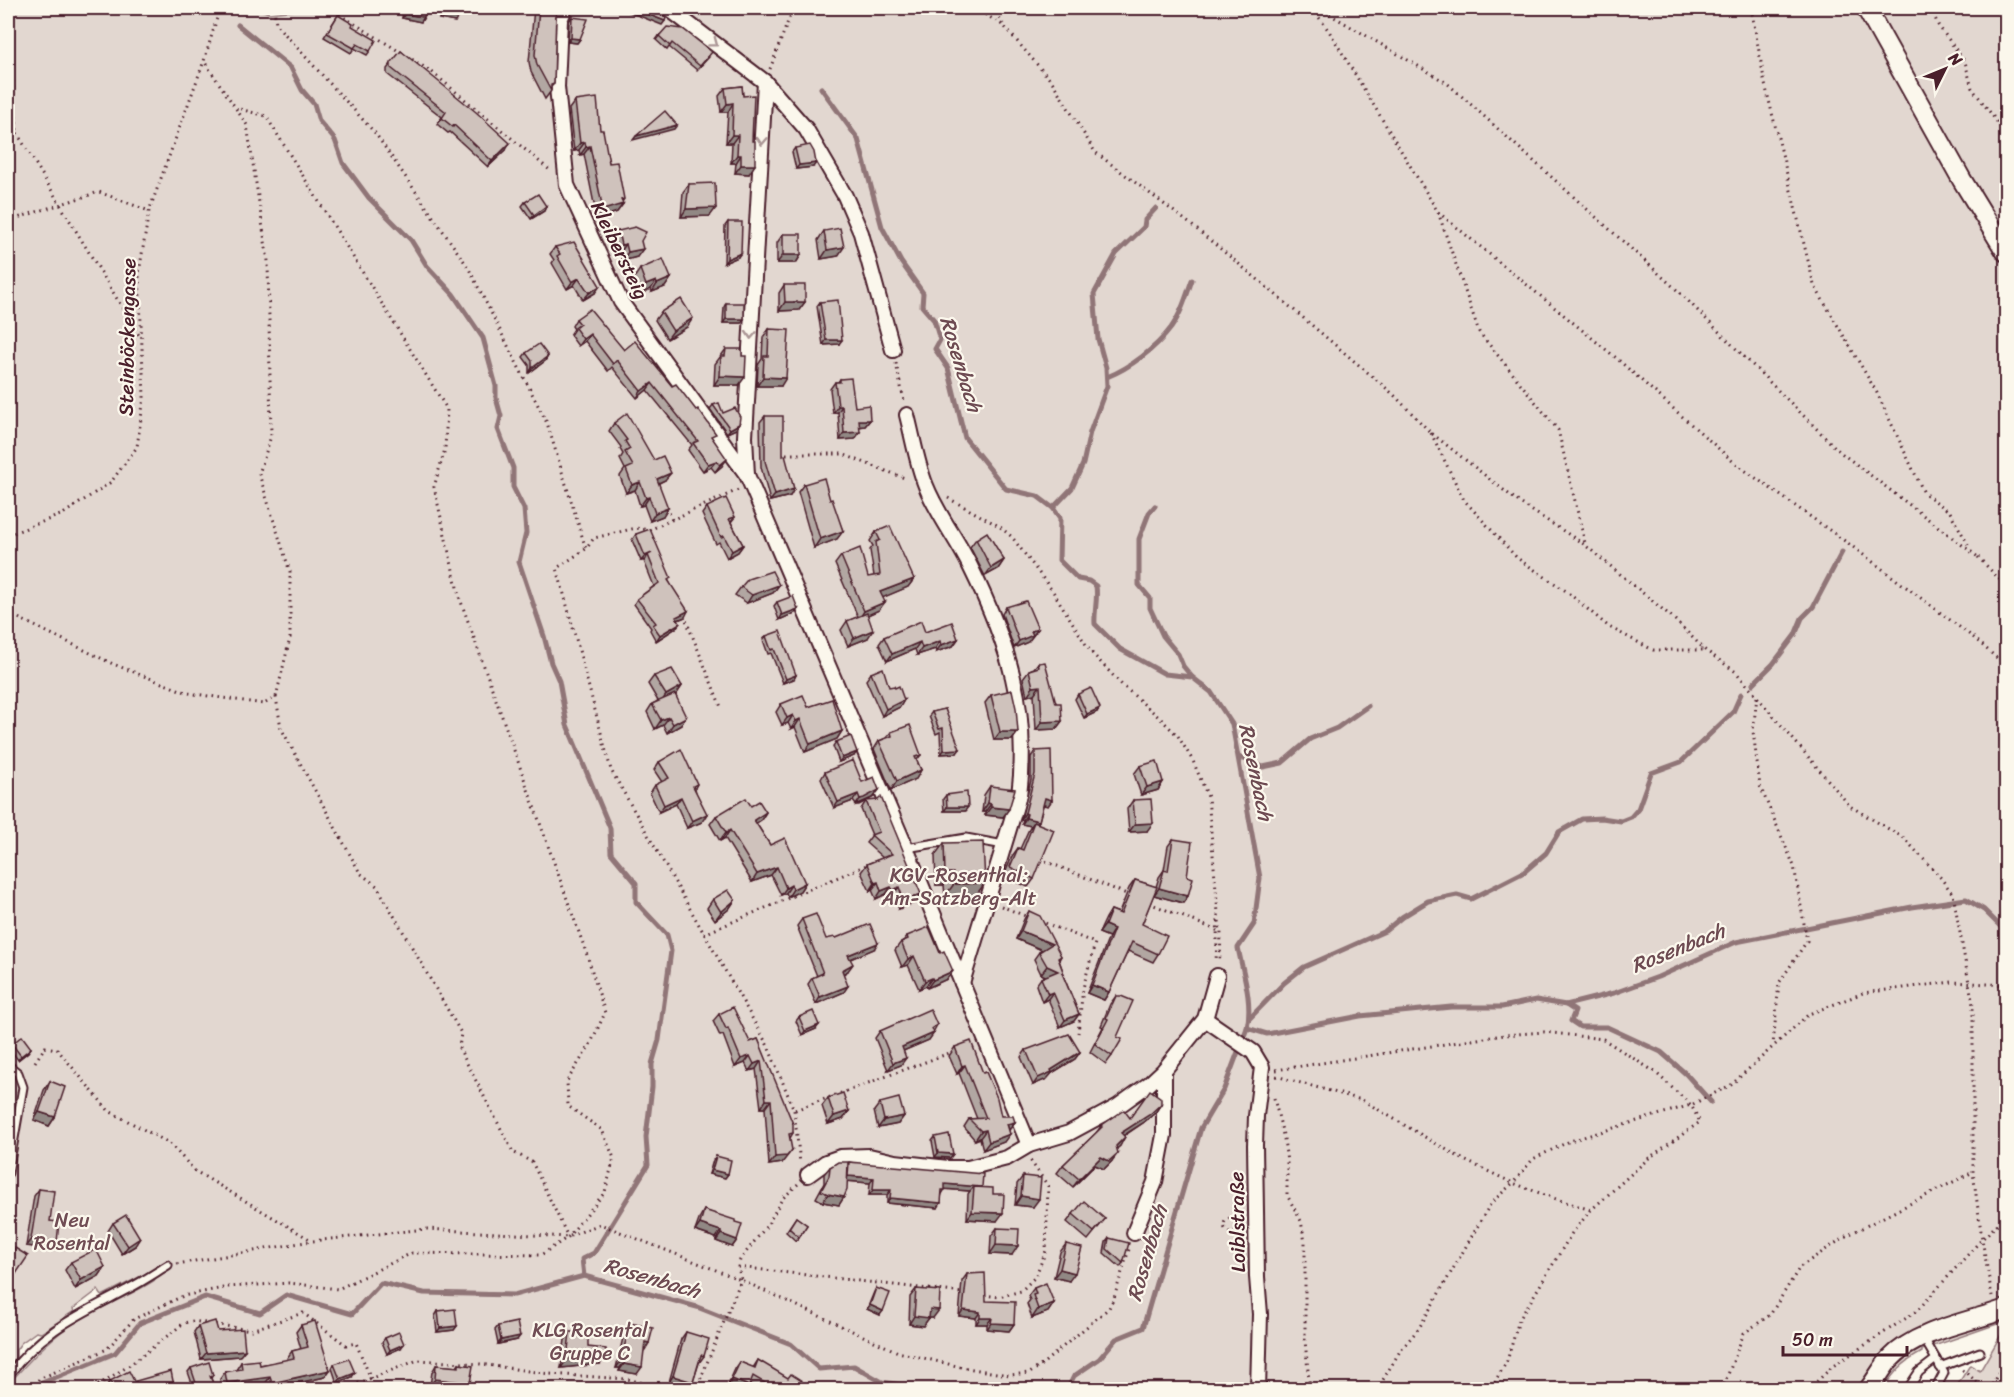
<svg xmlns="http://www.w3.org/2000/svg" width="2014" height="1397" font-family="Sriracha,sans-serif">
  <rect width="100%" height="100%" fill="#fbf7ec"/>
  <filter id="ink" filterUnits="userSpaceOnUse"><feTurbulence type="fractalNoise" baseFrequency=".0167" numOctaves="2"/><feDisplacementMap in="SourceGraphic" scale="12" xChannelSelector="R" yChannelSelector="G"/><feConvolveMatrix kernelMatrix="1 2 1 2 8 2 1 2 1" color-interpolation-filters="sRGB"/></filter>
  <g filter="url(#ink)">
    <g fill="#e2d7d0" stroke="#967b7e" stroke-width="1.5">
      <path d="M8 8H256L269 13 315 8H2006V1321L1922 1350V1352C1902 1363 1895 1371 1882 1390L8 1389V1385C26 1364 45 1343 68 1327 95 1308 128 1298 155 1280L149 1272 102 1296 98 1290 73 1309 74 1311 41 1333 36 1332 21 1343 16 1350V1357L8 1369Z"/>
      <path d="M2006 1326V1389H1955L1970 1365 1980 1371Z"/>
    </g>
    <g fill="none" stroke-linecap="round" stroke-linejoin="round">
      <g stroke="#907477" stroke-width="5">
        <path d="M238 25 291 68 302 90 314 104 319 121 335 140 343 163 369 198 411 240 427 266 453 294 483 338 496 386V398L501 416 498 429 513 468V487L524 509 526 533 519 562 544 636 551 663 559 681 567 725 610 828 611 853 636 883V902L667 935 671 951 659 1040 652 1064V1087L646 1137 648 1165 594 1253 582 1259 584 1276"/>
        <path d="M821 88 858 139 882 227 901 262 923 293 922 306 934 320 940 340 935 349 948 368 965 438 1006 489 1037 496 1053 508 1060 518 1059 560 1078 579 1089 581 1096 586C1098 600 1094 611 1095 624L1120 649 1165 674 1192 677 1211 692 1232 724 1260 878 1254 924 1238 948C1243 973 1253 1002 1247 1028L1224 1089 1201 1128 1143 1328 1116 1339 1099 1359 1074 1376 1067 1390"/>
        <path d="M1107 377C1130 368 1156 348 1171 328 1181 314 1186 297 1192 280"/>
        <path d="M1155 506 1149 513 1139 539V585L1150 598V608L1163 636 1178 654 1183 666 1192 677"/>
        <path d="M1053 508 1072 488 1083 464 1090 432 1107 386 1106 368 1098 339 1094 294 1116 254 1144 227 1145 220 1156 208"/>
        <path d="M1753 684 1773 664 1795 635 1802 618 1813 607 1842 552"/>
        <path d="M1239 757 1263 767 1282 763 1310 739 1337 728 1368 706"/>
        <path d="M1566 1005 1575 1011 1571 1021 1580 1027H1607L1661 1052 1686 1074 1711 1102"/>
        <path d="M1249 1019 1284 983 1304 967 1385 931 1402 917 1428 901 1457 895 1471 899 1524 872 1546 853 1559 832 1582 819 1602 818 1621 821 1631 817 1638 809 1651 773 1681 762 1733 712 1741 694"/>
        <path d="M1247 1028 1267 1034 1360 1016 1451 1007H1502L1536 1000 1566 1005 1614 993 1658 977 1736 942 1912 907 1966 899 1984 910 2000 926 2006 929"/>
        <path d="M37 1390 42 1383 115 1353 140 1323 205 1297 260 1313 286 1295 352 1314 381 1283 424 1293 514 1295 584 1276 697 1307 791 1344 819 1369 854 1366 882 1382 933 1390"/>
      </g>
      <defs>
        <g id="lane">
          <path d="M906 848 966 838 1004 845"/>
          <path d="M8 1065 18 1073 23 1087 8 1173"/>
          <path d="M1923 1337 1944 1373 1935 1390"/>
          <path d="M1940 1367 1980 1352"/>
          <path d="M8 1376C42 1330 79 1315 128 1289 142 1282 155 1273 168 1265"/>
          <path d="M1907 1390 1919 1372 1936 1359"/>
        </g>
        <g id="street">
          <path d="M565 8 560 20 557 87 567 185 621 302 747 475"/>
          <path d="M668 8 765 82 806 129 845 196 861 233 893 350"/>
          <path d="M765 82 745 437 747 475 906 848 1029 1145"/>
          <path d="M907 415C913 438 917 464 926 486 937 514 957 539 970 566 1008 643 1030 709 1019 796L962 983"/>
          <path d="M1205 1019 1253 1052 1262 1067 1256 1116 1255 1145 1257 1277 1260 1314 1258 1390"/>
          <path d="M808 1175 826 1162 840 1157 869 1156 895 1162 948 1168H968L1007 1158 1029 1145 1069 1133 1117 1107 1149 1084 1164 1070 1205 1019 1217 976"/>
          <path d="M1134 1233 1155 1182 1164 1135V1070"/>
        </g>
        <g id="secondary">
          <path d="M1866 8 1962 180 2006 252"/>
          <path d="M1868 1390C1876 1380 1882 1368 1890 1359 1917 1330 1970 1322 2006 1309"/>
        </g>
      </defs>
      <use href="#lane" stroke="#4a1f2b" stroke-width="11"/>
      <use href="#street" stroke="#4a1f2b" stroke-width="18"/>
      <use href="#secondary" stroke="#4a1f2b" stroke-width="22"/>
      <g stroke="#4a1f2b" stroke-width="3" stroke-dasharray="1.5 4.5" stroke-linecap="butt">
        <path d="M274 8 276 23 282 31 375 133 468 267 547 423 586 549"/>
        <path d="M329 8 402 53"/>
        <path d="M975 8 1004 26 1053 83 1095 152 1189 223 1262 283 1393 394 1430 432 1520 503 1585 545 1673 618 1705 650 1736 672 1850 806 1904 838 1940 877 1953 894 1973 1005V1172L1982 1239 1992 1296"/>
        <path d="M993 8 1003 24"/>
        <path d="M1312 8 1329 31 1438 212 1479 332 1558 430 1585 543"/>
        <path d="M1319 8 1447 83 1677 290 1840 452 1978 557"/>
        <path d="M1751 8 1765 84 1814 285 1877 393 1924 493 1950 512 1970 548"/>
        <path d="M1931 8 1938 25 1965 62 1972 88 2006 134"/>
        <path d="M8 39 10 45 17 133 8 144"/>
        <path d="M407 56 432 72 552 172"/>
        <path d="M770 69 793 8"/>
        <path d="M17 133 140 337"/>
        <path d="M1438 212 1615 357 1736 464 1849 544 1974 638 2006 666"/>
        <path d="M8 221 99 192 149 211"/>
        <path d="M896 363 904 401"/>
        <path d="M1431 433 1464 500 1517 558 1566 591 1609 627 1653 650H1704"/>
        <path d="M780 454H842L907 479"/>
        <path d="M738 490 649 530 636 528 594 538 586 549 557 568 611 770 768 1046 794 1110 800 1163"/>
        <path d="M948 498 999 526 1012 537 1054 593 1090 651 1122 685 1161 719 1178 736 1193 761 1208 797 1218 913 1216 962"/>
        <path d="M667 507 672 520"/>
        <path d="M8 535 63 514 111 482 137 447 144 397 139 273 149 211 204 61 220 8"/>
        <path d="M1978 557 2006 586"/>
        <path d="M8 613 113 664 188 693 264 704 276 697 290 638V572L259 474 271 436 268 261 247 125 204 61"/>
        <path d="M684 615 721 707"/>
        <path d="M276 697 281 728 360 873 377 886 461 1033 459 1048 513 1152 532 1162 568 1237"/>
        <path d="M1757 697 1753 731 1760 786 1794 866 1807 941 1779 983 1773 1045"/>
        <path d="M1040 859 1129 895"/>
        <path d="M1149 903 1221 932"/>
        <path d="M1001 906 1028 917"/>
        <path d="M1218 915 1221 932 1220 962"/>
        <path d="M1040 921 1095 943 1083 988 1078 1033"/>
        <path d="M704 934 869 864"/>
        <path d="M35 1062 45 1047 57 1049 109 1111 169 1143 195 1171 311 1240"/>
        <path d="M1276 1070 1504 1035 1544 1032 1603 1039 1655 1072 1691 1105 1700 1122 1649 1158 1591 1210 1572 1233 1519 1320 1507 1361 1490 1390"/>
        <path d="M1276 1076 1362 1100 1464 1160 1513 1183 1553 1198 1591 1210"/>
        <path d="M1274 1098 1284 1139 1287 1162V1195L1301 1221 1305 1242V1341L1310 1390"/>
        <path d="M795 1110 955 1051"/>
        <circle cx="1231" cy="1225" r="7"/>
        <path d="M177 1264 312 1241 426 1229 568 1237 600 1224 741 1280 898 1352 961 1367 1009 1375 1030 1373 1040 1366 1109 1308 1114 1298 1130 1246"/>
        <path d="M738 1267 963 1293"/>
        <path d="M984 1295 999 1297 1021 1291 1035 1277 1046 1251 1048 1186 1030 1160"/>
        <path d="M1962 1370 1988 1390"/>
        <path d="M31 1390 39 1379 107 1349 134 1319 183 1296 228 1287 289 1283 338 1289 412 1253 541 1255 568 1237 605 1192 614 1158 602 1130 568 1106 567 1081 590 1045 605 1013 587 955 459 596 434 487 445 449 447 409 266 116 236 108"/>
        <path d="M87 1390 95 1387 130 1365 184 1323 193 1321 251 1330 303 1313 346 1345 356 1343 371 1379"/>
        <path d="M341 1390 418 1360 480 1364 550 1374 627 1379 672 1390"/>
        <path d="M696 1390 741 1280 738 1267 740 1260 768 1224 782 1199 798 1184"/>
        <path d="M1377 1390 1400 1351 1419 1328 1491 1203 1513 1183 1533 1159 1570 1141 1691 1105 1731 1085 1809 1014 1863 993 1952 982 2006 985"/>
        <path d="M1722 1390 1744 1333 1770 1315 1800 1267 1846 1236 1973 1172"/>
        <path d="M1808 1390 1833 1366 1917 1311 1982 1239 2006 1216"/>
        <path d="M1990 1390 2006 1355"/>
      </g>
      <use href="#lane" stroke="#fbf7ec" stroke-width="7"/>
      <use href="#street" stroke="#fbf7ec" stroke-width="14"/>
      <use href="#secondary" stroke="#fbf7ec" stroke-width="18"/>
    </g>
    <g fill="#b2a7a2" stroke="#4a1f2b" stroke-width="1.5">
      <path d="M403 8H426L424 17 421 22 402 18Z"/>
      <path d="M441 8H459L455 22 439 19Z"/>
      <path d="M534 8H558L556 11 554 84 551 87V91L545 99 531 72 529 62Z"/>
      <path d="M338 15 352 26 370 51 367 55 354 48 351 53 324 37Z"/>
      <path d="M572 17 580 39 577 43 568 42 569 21Z"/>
      <path d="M659 36 709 57 697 70 669 47 667 50 656 40Z"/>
      <path d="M401 51 506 150 488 167 450 132 448 133 437 124 442 117 387 74V69Z"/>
      <path d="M742 86 749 174 735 173 736 163H731L732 143H726L728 112H721L719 96 725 88Z"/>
      <path d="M575 101 600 130 609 163 623 204 617 212 597 219 584 154 580 155 579 150 574 151 569 109Z"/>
      <path d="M795 148 813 167 796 169 792 152Z"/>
      <path d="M689 184 710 216 681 217 683 192Z"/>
      <path d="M525 202 546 206 544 211 531 219 522 206Z"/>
      <path d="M728 222 738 257 724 263 725 226Z"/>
      <path d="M618 231 641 241 637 257 622 261 620 253 616 254 612 239Z"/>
      <path d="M824 231 838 256 821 259 818 240Z"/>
      <path d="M783 234 801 255 796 263H777V243Z"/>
      <path d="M555 247 595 293 583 300 574 285 567 289 552 263 554 260 550 254Z"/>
      <path d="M640 269 671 278 665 287 652 292 651 289 640 294 634 278Z"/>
      <path d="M784 285 805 302 799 310 779 311V293Z"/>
      <path d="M820 302 839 344 823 345 817 306Z"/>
      <path d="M726 303 744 319 741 323H723L724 307Z"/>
      <path d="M661 312 687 327 667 339 655 320Z"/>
      <path d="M576 319 624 350 712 438 722 466 715 472 711 467 703 471 688 450 692 445 647 390 637 398 612 367 608 371 585 341 578 346 570 335 574 329 572 326Z"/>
      <path d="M769 329 781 386H757L758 365 762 359 763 337Z"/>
      <path d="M726 349 739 385H714L715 364Z"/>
      <path d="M526 353 548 356 545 361 529 373V365L523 357Z"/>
      <path d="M840 379 855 407 870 420 865 426 859 427 855 439 840 440 838 412 833 413 830 389 835 382H838Z"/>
      <path d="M713 405 723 413 736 429 727 433 710 409Z"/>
      <path d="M765 416 783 456 794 489 790 496 770 501 761 467 760 422Z"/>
      <path d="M614 423 665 480 659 483 663 516 650 521 644 505 640 506 635 490 626 493 620 476 625 469 620 459 623 454 620 449 621 447 609 431Z"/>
      <path d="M804 484 830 500 843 531 837 539 814 548 798 492Z"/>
      <path d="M707 507 735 517 731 522 743 545 738 552 727 558 719 542 716 544 702 514Z"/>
      <path d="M876 532 914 579 908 587 883 597 879 610 867 615 868 638 848 646 841 630 847 621 858 617 835 564 841 556 868 577 874 576 870 550 873 546 870 541Z"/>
      <path d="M636 534 669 581 685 617 678 620 676 628 656 641 650 630 651 628 634 604 637 599 654 586 644 561 645 560 641 561 632 540Z"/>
      <path d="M976 539 1004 560 998 569 985 576 970 547Z"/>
      <path d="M779 585 773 593 747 603 735 595 741 587Z"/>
      <path d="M777 602 798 609 795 613 779 620 774 606Z"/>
      <path d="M1006 607 1038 629 1028 642 1014 648 1002 614Z"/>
      <path d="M925 632 958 639 953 646 936 652 935 649 917 655 915 649 887 661 879 644 884 637Z"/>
      <path d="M766 636 796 675 794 679 783 683 771 653 768 654 763 640Z"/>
      <path d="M1038 663 1056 703 1062 721 1056 729 1036 730 1034 694 1027 696 1023 678 1029 670 1034 668Z"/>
      <path d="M871 673 904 700 900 707 882 716 866 680Z"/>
      <path d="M654 676 682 686 676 695 681 725 667 733 663 725 655 729 647 712 652 704 658 701 648 684Z"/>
      <path d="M1078 694 1097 712 1084 718 1075 699Z"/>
      <path d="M991 695 1018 732 1012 740H994L985 703Z"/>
      <path d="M781 704 808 707 842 731 837 739 805 752 795 727 791 729 788 723 782 725 776 712Z"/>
      <path d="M945 709 957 753 941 754 940 732 936 734 929 716 932 712Z"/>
      <path d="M891 732 921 755 917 760 921 770 916 779 891 790 874 749 879 741 886 738Z"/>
      <path d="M836 742 854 756 839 762 833 746Z"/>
      <path d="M1035 751 1052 800 1048 806 1043 805 1039 821 1037 824 1034 879 1028 887 1004 876 1012 856 1018 848 1020 849 1028 831 1031 826 1022 824 1023 820 1021 819 1031 780V757Z"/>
      <path d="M659 762 697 784 695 788 702 822 687 828 676 804 659 812 650 793 655 785 662 782 654 770Z"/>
      <path d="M1140 766 1163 782 1158 790 1141 795 1134 774Z"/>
      <path d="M825 772 874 797 859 805H856L853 801 834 808 821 779Z"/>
      <path d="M990 786 1003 817 985 815V812H982L984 795Z"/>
      <path d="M946 795 965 811H944L943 799Z"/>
      <path d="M1133 800 1147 831 1129 832 1127 809Z"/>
      <path d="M866 801 916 902 899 909 893 895 887 898 886 894 876 899 872 890 870 891 861 872 867 864 883 858 866 843 872 835 861 809Z"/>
      <path d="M751 806 766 812 761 820 756 823 770 845 805 883 800 891 788 897 786 893 781 895 771 875 752 882 725 838 720 841 710 824 716 816Z"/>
      <path d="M1173 839 1187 876 1188 896 1183 903 1154 895 1155 891 1142 924 1158 954 1153 962 1128 951 1109 992 1104 1000 1087 993 1109 937 1099 933 1106 918 1111 910 1119 913 1129 888 1135 880 1156 887 1159 877 1164 870 1168 846Z"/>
      <path d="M944 843 976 895 945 896 944 885H936L935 855Z"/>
      <path d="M713 899 735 900 729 909 715 920 707 908Z"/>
      <path d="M1029 911 1061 956 1059 960 1064 974 1063 975 1079 1014 1074 1021 1060 1027 1048 999 1042 1002 1036 985 1041 978 1046 976 1041 974 1034 959 1039 952 1042 950 1016 939 1024 919Z"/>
      <path d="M802 919 826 939 836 938 874 949 850 959 848 971 843 974 844 992 816 1004 808 984 812 978 817 976 797 926Z"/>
      <path d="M907 936 947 979 927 988 926 986 919 989 908 965 902 967 895 950 901 942 904 940Z"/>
      <path d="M1116 996 1112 1056 1106 1064 1090 1052 1103 1027 1101 1026 1110 1004Z"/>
      <path d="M719 1014 750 1042 758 1039 793 1133 790 1138 782 1163 769 1165 765 1108H761L756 1069 749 1071 745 1063 735 1067 723 1035 720 1036 713 1021Z"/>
      <path d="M799 1017 816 1029 802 1035 796 1021Z"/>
      <path d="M937 1025 929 1040 903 1051 901 1065 888 1070 875 1038 880 1031Z"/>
      <path d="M12 1044 31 1048 28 1052 18 1060 9 1048Z"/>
      <path d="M955 1047 983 1073 1001 1116 1015 1122 1009 1130 1004 1142 983 1150 980 1138 975 1140 964 1127 969 1119H977L959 1073 957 1074 949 1056Z"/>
      <path d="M1026 1050 1080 1052 1075 1059 1052 1073 1047 1079 1033 1085 1021 1057Z"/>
      <path d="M50 1081 55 1117 49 1126 34 1120 44 1090Z"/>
      <path d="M828 1098 849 1111 843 1119 828 1124 822 1106Z"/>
      <path d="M880 1103 904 1116 898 1124 878 1128 874 1111Z"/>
      <path d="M1161 1104 1155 1113 1143 1123 1124 1136 1120 1146 1116 1149 1112 1161 1104 1169 1095 1165 1073 1187 1057 1173 1063 1165 1096 1133 1102 1125 1130 1118Z"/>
      <path d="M935 1137 953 1154 950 1158 935 1157 932 1141Z"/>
      <path d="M716 1156 728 1174 725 1178 709 1174 713 1160Z"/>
      <path d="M849 1162 982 1187 993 1194 997 1221 967 1219 968 1194 970 1191 945 1189 942 1194 938 1208 887 1203V1195H869L870 1183 847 1181 844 1197 839 1205 823 1202 816 1198 824 1183V1174L830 1167 848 1164Z"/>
      <path d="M1023 1176 1033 1207 1015 1205 1017 1184Z"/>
      <path d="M39 1189 50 1221 52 1249 26 1246 34 1196Z"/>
      <path d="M704 1210 735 1222 737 1240 732 1247 716 1241V1238L695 1231 700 1217Z"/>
      <path d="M1073 1214 1105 1219 1088 1240 1067 1222Z"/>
      <path d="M796 1217 807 1225 796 1241 786 1232Z"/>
      <path d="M113 1223 135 1246 122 1254 108 1231Z"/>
      <path d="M997 1228 1012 1255 990 1254 991 1236Z"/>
      <path d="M1109 1238 1123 1263 1120 1267 1104 1253 1106 1242Z"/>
      <path d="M1066 1244 1069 1281 1054 1277 1060 1252Z"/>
      <path d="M71 1262 105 1267 99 1276 75 1289 65 1270Z"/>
      <path d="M967 1274 986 1301 1014 1324 1009 1331 987 1329V1324H976V1318L959 1316 962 1281Z"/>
      <path d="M876 1288 880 1315 867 1309 874 1292Z"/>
      <path d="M1034 1288 1054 1303 1048 1312 1032 1318 1027 1304 1030 1300 1028 1296Z"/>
      <path d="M916 1289 933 1318H929L923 1326 909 1324 910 1297Z"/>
      <path d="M438 1311 457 1326 454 1330 437 1332 435 1316Z"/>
      <path d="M630 1323 649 1343 644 1350 637 1374 619 1371 620 1368H616L625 1329Z"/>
      <path d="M301 1325 325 1377 271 1389H266L265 1384 222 1389 220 1379 225 1372 236 1370 241 1362 260 1365 288 1360 287 1358 292 1351 301 1349 296 1332Z"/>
      <path d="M198 1326 240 1356 201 1359 194 1332Z"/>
      <path d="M498 1326 517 1340 498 1344 495 1330Z"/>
      <path d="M570 1332 588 1347 600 1364 561 1368 565 1340Z"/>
      <path d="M686 1332 704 1356 699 1363 693 1382 689 1388 669 1382 681 1339Z"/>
      <path d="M385 1338 401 1348 387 1354 382 1342Z"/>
      <path d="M758 1360 797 1389H759L750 1384 727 1387 735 1369 740 1362 753 1368Z"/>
      <path d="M334 1364 352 1377 337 1383 332 1368Z"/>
      <path d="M459 1364 470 1383 430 1386 432 1372 436 1365 457 1367Z"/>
      <path d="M191 1368 213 1375 211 1378 215 1389H194L188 1372Z"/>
      <path d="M110 1381 135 1382 136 1381 172 1389H135L134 1386 128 1389H109L107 1385Z"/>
    </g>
    <g fill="#918884" stroke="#4a1f2b" stroke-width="1.5">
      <path d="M623 8H632L665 21 662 25 622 9Z"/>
      <path d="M405 14 424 17 421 22 402 18Z"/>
      <path d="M442 15 458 18 455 22 439 19Z"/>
      <path d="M571 38 580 39 577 43 568 42Z"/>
      <path d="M733 103 728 112H721L727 104Z"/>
      <path d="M677 125 674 129 633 140 636 136Z"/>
      <path d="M732 135H738L732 143H726Z"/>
      <path d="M585 142 579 150 574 151 580 143Z"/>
      <path d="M510 143 506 150 488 167 492 161Z"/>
      <path d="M590 146 584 154 580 155 586 147Z"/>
      <path d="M737 155H741L736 163H731Z"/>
      <path d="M816 163 813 167 796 169 799 165Z"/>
      <path d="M741 165H755L749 174 735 173Z"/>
      <path d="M624 199 620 205 623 204 617 212 597 219 603 210Z"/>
      <path d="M546 206 544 211 531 219 534 215Z"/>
      <path d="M716 208 710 216 681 217 686 209Z"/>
      <path d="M626 244 620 253 616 254 621 245Z"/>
      <path d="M844 247 838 256 821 259 827 250Z"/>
      <path d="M643 249 637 257 622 261 628 252Z"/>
      <path d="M741 253 738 257 724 263 727 259Z"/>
      <path d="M783 255H801L796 263H777Z"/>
      <path d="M579 278 574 285 567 289 572 282Z"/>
      <path d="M671 278 665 287 652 292 657 284Z"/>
      <path d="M656 281 651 289 640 294 646 285Z"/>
      <path d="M600 286 595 293 583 300 589 293Z"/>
      <path d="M785 302H805L799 310 779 311Z"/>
      <path d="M693 318 687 327 667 339 673 331Z"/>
      <path d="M726 319H744L741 323H723Z"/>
      <path d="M590 334 585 341 578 346 583 339Z"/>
      <path d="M826 340H842L839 344 823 345Z"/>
      <path d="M548 356 545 361 529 373 532 368Z"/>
      <path d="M720 376 745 377 739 385H714Z"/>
      <path d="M763 377 786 378 781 386H757Z"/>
      <path d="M652 383 647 390 637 398 641 391Z"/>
      <path d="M838 406H842L838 412 833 413Z"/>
      <path d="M859 420H870L865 426 854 427Z"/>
      <path d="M739 424 736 429 727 433 730 429Z"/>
      <path d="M860 432 855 439 840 440 844 433Z"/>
      <path d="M727 459 722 466 715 472 720 465Z"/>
      <path d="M716 461 711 467 703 471 708 464Z"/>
      <path d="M671 473 665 480 652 486 657 479Z"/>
      <path d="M640 482 635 490 626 493 632 485Z"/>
      <path d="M794 489 790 496 770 501 775 495Z"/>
      <path d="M649 497 644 505 640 506 646 498Z"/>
      <path d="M668 508 663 516 650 521 655 513Z"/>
      <path d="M843 531 837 539 814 548 820 539Z"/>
      <path d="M743 545 738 552 727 558 732 551Z"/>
      <path d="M652 553 648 555 645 560 641 561 645 556Z"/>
      <path d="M1004 560 998 569 985 576 991 568Z"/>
      <path d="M914 579 908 587 875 601 880 592Z"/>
      <path d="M779 585 773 593 747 603 752 595Z"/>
      <path d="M885 602 879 610 859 619 864 611Z"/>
      <path d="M798 609 795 613 779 620 782 615Z"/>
      <path d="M688 611 685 617 672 622 676 617Z"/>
      <path d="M680 623 676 628 656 641 660 635Z"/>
      <path d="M1038 629 1028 642 1014 648 1019 641 1031 631Z"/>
      <path d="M873 630 868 638 848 646 854 638Z"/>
      <path d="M958 639 953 646 936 652 941 645Z"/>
      <path d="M940 641 935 649 917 655 922 648Z"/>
      <path d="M920 642 915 649 887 661 892 654Z"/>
      <path d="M796 675 794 679 783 683 786 679Z"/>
      <path d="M682 686 676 695 660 704 666 695Z"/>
      <path d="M1040 686 1034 694 1027 696 1033 687Z"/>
      <path d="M904 700 900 707 882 716 886 709Z"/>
      <path d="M1100 708 1097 712 1084 718 1087 714Z"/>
      <path d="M793 715 788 723 782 725 787 718Z"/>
      <path d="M669 717 663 725 655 729 661 720Z"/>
      <path d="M686 717 681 725 667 733 673 724Z"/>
      <path d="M800 719 795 727 791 729 796 721Z"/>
      <path d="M1062 721 1056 729 1036 730 1042 722Z"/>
      <path d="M842 731 837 739 805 752 810 744Z"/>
      <path d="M1000 732H1018L1012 740H994Z"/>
      <path d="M960 749 957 753 941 754 944 750Z"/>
      <path d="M857 752 854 756 839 762 842 758Z"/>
      <path d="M921 770 916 779 891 790 897 781Z"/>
      <path d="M1163 782 1158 790 1141 795 1147 787Z"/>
      <path d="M879 790 874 797 856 805 860 799Z"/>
      <path d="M858 794 853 801 834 808 838 802Z"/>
      <path d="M681 797 676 804 659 812 664 805Z"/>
      <path d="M1045 798 1052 800 1048 806 1041 804Z"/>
      <path d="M988 803 991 804 985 812H982Z"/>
      <path d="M947 807H968L965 811H944Z"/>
      <path d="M991 807 1009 809 1003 817 985 815Z"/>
      <path d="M766 812 761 820 749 828 754 820Z"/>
      <path d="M1025 813 1027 814 1023 820 1021 819Z"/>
      <path d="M707 814 702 822 687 828 692 821Z"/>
      <path d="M1026 818 1039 821 1035 827 1034 822 1031 826 1022 824Z"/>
      <path d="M1153 823 1147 831 1129 832 1135 824Z"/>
      <path d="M730 830 725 838 720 841 726 833Z"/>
      <path d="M777 867 771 875 752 882 757 874Z"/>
      <path d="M945 873H953L944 885H936Z"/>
      <path d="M878 882 872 890 870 891 875 883Z"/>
      <path d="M805 883 800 891 788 897 793 889Z"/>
      <path d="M985 883 976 895 945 896 954 884Z"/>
      <path d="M791 885 786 893 781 895 786 888Z"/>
      <path d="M891 887 886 894 876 899 881 891Z"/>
      <path d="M899 887 893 895 887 898 893 890Z"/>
      <path d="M1159 888 1188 896 1183 903 1154 895Z"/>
      <path d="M921 894 916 902 899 909 904 901Z"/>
      <path d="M735 900 729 909 715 920 721 912Z"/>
      <path d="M1105 925 1114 929 1109 937 1099 933Z"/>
      <path d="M1021 931 1052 944 1047 952 1016 939Z"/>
      <path d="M878 943 874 949 843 962 848 955Z"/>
      <path d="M914 956 908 965 902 967 908 959Z"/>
      <path d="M853 964 848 971 837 977 842 970Z"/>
      <path d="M1047 966 1058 971 1052 979 1041 974Z"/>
      <path d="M953 971 947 979 927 988 933 980Z"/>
      <path d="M932 978 926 986 919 989 925 981Z"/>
      <path d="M1092 985 1109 992 1104 1000 1087 993Z"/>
      <path d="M848 986 844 992 816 1004 820 997Z"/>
      <path d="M1053 992 1048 999 1042 1002 1048 994Z"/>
      <path d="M1079 1014 1074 1021 1060 1027 1065 1020Z"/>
      <path d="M819 1025 816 1029 802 1035 805 1031Z"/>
      <path d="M934 1033 929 1040 896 1054 902 1047Z"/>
      <path d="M31 1048 28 1052 18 1060 21 1056Z"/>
      <path d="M1080 1052 1075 1059 1052 1073 1047 1079 1033 1085 1038 1078Z"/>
      <path d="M750 1056 745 1063 735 1067 741 1059Z"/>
      <path d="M906 1058 901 1065 888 1070 893 1063Z"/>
      <path d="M761 1061 756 1069 749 1071 754 1064Z"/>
      <path d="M965 1065 959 1073 957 1074 962 1066Z"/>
      <path d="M766 1100H771L765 1108H761Z"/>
      <path d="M1161 1104 1155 1113 1143 1123 1115 1141 1121 1133Z"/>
      <path d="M849 1111 843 1119 828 1124 834 1116Z"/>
      <path d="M39 1112 55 1117 49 1126 34 1120Z"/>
      <path d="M904 1116 898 1124 878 1128 884 1120Z"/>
      <path d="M1015 1122 1009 1130 1007 1124Z"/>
      <path d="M986 1130 980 1138 975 1140 981 1131Z"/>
      <path d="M1010 1134 1004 1142 983 1150 989 1142Z"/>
      <path d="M1125 1137 1120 1146 1110 1155 1116 1146Z"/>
      <path d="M792 1150 782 1163 769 1165 775 1157Z"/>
      <path d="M938 1153 953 1154 950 1158 935 1157Z"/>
      <path d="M1118 1153 1112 1161 1104 1169 1095 1165 1073 1187 1079 1179 1101 1157Z"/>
      <path d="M712 1170 728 1174 725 1178 709 1174Z"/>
      <path d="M848 1176 874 1178 870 1183 845 1181Z"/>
      <path d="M945 1184 982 1187H974L970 1191 942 1189Z"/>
      <path d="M873 1190H891L887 1195H869Z"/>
      <path d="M828 1194 844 1197 839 1205 823 1202Z"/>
      <path d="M1021 1196 1039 1199 1033 1207 1015 1205Z"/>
      <path d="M890 1198 941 1203 938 1208 887 1203Z"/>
      <path d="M972 1212 1003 1213 997 1221 967 1219Z"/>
      <path d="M700 1224 721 1231 716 1238 695 1231Z"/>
      <path d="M721 1234 737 1240 732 1247 716 1241Z"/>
      <path d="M140 1238 135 1246 122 1254 128 1246Z"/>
      <path d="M31 1239 57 1242 52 1249 26 1246Z"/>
      <path d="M996 1245 1018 1246 1012 1255 990 1254Z"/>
      <path d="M105 1267 99 1276 75 1289 81 1280Z"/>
      <path d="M1060 1269 1075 1273 1069 1281 1054 1277Z"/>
      <path d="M1054 1303 1048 1312 1032 1318 1038 1309Z"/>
      <path d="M870 1305 883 1311 880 1315 867 1309Z"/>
      <path d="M930 1309 939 1310 933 1318H928H929L923 1326 909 1324 914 1316Z"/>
      <path d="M963 1310 980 1312 976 1318 959 1316Z"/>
      <path d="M980 1318H992L987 1324H976Z"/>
      <path d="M991 1323 1014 1324 1009 1331 987 1329Z"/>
      <path d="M457 1326 454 1330 437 1332 440 1328Z"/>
      <path d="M520 1336 517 1340 498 1344 501 1340Z"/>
      <path d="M645 1342 649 1343 645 1350 640 1349Z"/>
      <path d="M404 1344 401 1348 387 1354 390 1350Z"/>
      <path d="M245 1350 240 1356 201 1359 206 1353Z"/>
      <path d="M606 1355 600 1364 561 1368 567 1359Z"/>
      <path d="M621 1361 624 1362 620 1368H616Z"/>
      <path d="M624 1364 642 1367 637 1374 619 1371Z"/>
      <path d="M330 1370 325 1377 271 1389H267L272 1383Z"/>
      <path d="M355 1373 352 1377 337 1383 340 1379Z"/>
      <path d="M673 1376 693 1382 689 1388 669 1382Z"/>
      <path d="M270 1377 265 1384 223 1389 227 1383Z"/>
      <path d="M435 1379 470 1383 466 1389 430 1386Z"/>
      <path d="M732 1379 749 1386 747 1389H735L727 1387Z"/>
      <path d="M135 1383 132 1387 128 1389H123Z"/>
      <path d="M174 1386 172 1389H162Z"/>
    </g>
    <g fill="#cfc2bc" stroke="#4a1f2b" stroke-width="1.5">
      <path d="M405 8H426L424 17 405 14Z"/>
      <path d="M443 8H459L458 18 442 15Z"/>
      <path d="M539 8H558L556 11 554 84 551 85V91L537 65 535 55Z"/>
      <path d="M632 8H653L666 18 665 21Z"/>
      <path d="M338 15 353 24 352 26 376 40 370 51 357 44 354 48 327 33Z"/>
      <path d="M572 17 588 19 580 39 571 38Z"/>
      <path d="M667 27 683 29 712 52 700 66 672 43 670 46 659 36Z"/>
      <path d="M401 51 476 112 510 143 492 161 454 125 453 127 442 118 446 112 391 68V63Z"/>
      <path d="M742 86 743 96 754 95 752 141H755V165H741V155H737L738 135H732L733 103 727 104 725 88Z"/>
      <path d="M597 98 600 130H603L609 163 617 162 624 199 621 200 623 204 603 210 590 146 586 147 585 142 580 143 575 101Z"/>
      <path d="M665 111 677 125 636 136Z"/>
      <path d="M810 145 814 152 816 163 799 165 795 148Z"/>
      <path d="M715 183 716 208 686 209 689 184Z"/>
      <path d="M538 194 546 206 534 215 525 202Z"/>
      <path d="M728 222H742L741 253 727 259Z"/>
      <path d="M635 227 646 232 641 241 643 249 628 252 626 244 621 245 618 231Z"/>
      <path d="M840 228 844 247 827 250 824 231Z"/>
      <rect x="783" y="234" width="18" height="21"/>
      <path d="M574 242 600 286 589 293 579 278 572 282 557 256 560 254 555 247Z"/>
      <path d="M663 259 671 278 657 284 656 281 646 285 640 269Z"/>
      <path d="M784 285H805V302H785Z"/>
      <path d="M681 299 693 318 673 331 661 312Z"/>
      <path d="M838 300 842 340H826L820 302Z"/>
      <rect x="726" y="303" width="18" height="16"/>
      <path d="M590 309 624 350 635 341 672 386 676 384 696 410 698 409 716 434 711 436 727 459 720 465 716 461 708 464 693 443 698 441 652 383 641 391 617 360 613 364 590 334 583 339 575 328 580 324 576 319Z"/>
      <path d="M769 329 789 330 786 378 763 377 764 356H768Z"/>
      <path d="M539 344 548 356 532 368V361L526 353Z"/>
      <path d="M726 349H742V356H746L745 377 720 376 721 356H725Z"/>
      <path d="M851 378 855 407 869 405 870 420H859L860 432 844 433 842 406H838L835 382H840V379Z"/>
      <path d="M719 403 723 413 735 408 740 417 739 424 730 429 713 405Z"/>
      <path d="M627 413 654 460 663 456 671 473 657 479 668 508 655 513 649 497 646 498 640 482 632 485 626 469 633 466 625 452 630 449 625 441 627 440 614 423Z"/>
      <path d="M765 416H783V456L785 455 794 489 775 495 765 461Z"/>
      <path d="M824 478 830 500 832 499 843 531 820 539 804 484Z"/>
      <path d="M726 498 735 517 729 519 743 545 732 551 724 536 721 537 707 507Z"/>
      <path d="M890 526 914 579 880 592 885 602 864 611 841 556 860 548 868 577 880 575 876 542 880 540 876 532Z"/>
      <path d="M650 529 671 578 668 580 688 611 676 617 680 623 660 635 653 625 656 623 637 599 659 583 648 555 652 553 645 556 636 534Z"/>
      <path d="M987 532 1004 560 991 568 976 539Z"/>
      <path d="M772 571 779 585 752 595 741 587 748 579Z"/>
      <path d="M793 596 798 609 782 615 777 602Z"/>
      <path d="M1026 601 1038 629 1031 631 1033 635 1019 641 1006 607Z"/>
      <path d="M867 613 873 630 854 638 847 621Z"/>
      <path d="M921 621 925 632 952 622 958 639 941 645 940 641 922 648 920 642 892 654 884 637Z"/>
      <path d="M780 631 796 675 786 679 774 649 771 650 766 636Z"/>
      <path d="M1045 662 1056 703H1061L1062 721 1042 722 1040 686 1033 687 1029 670 1039 667 1038 663Z"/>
      <path d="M883 668 889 687 894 686 895 688 899 686 904 700 886 709 871 673Z"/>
      <path d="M672 669 682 686 666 695 654 676Z"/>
      <path d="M1091 688 1100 708 1087 714 1078 694Z"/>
      <path d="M1012 690 1016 708 1018 732H1000L991 695Z"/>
      <path d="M675 694 686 717 673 724 669 717 661 720 652 704Z"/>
      <path d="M803 695 808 707 832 699 842 731 810 744 800 719 796 721 793 715 787 718 781 704Z"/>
      <path d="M945 709 960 749 944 750 943 728 939 729 932 712Z"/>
      <path d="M910 725 921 755 915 757 921 770 897 781 879 741 892 736 891 732Z"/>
      <path d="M851 736 857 752 842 758 836 742Z"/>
      <path d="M681 749 697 784 693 786 707 814 692 821 681 797 664 805 655 785 669 778 659 762Z"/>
      <path d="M1051 750 1052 800 1045 798 1039 821 1026 818 1027 814 1025 813 1035 774V751Z"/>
      <path d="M853 760 862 782 874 777 879 790 864 798 860 799 858 794 838 802 825 772Z"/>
      <path d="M1157 761 1163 782 1147 787 1140 766Z"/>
      <path d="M990 786 1015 789 1009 809 991 807V804L988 803Z"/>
      <path d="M967 792 968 807H947L946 795Z"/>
      <path d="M881 797 921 894 904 901 899 887 893 890 891 887 881 891 878 882 875 883 867 864 892 854 871 835 879 832 866 801 878 800Z"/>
      <path d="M746 798 751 806 759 801 766 812 754 820 770 845 785 838 805 883 793 889 791 885 786 888 777 867 757 874 730 830 726 833 716 816Z"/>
      <path d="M1151 799 1153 823 1135 824 1133 800Z"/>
      <path d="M1034 822 1054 830 1034 879 1010 867 1018 848 1023 850Z"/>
      <path d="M1173 839 1192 842 1187 876 1193 878 1188 896 1159 888 1164 870 1168 871Z"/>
      <path d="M983 842 985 883 954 884 953 873H945L944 843Z"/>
      <path d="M1135 880 1157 887 1142 924 1167 936 1158 954 1132 942 1109 992 1092 985 1114 929 1105 925 1111 910 1121 914Z"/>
      <path d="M728 890 735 900 721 912 713 899Z"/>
      <path d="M1029 911 1040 916 1061 956 1058 958 1064 974 1062 973 1079 1014 1065 1020 1053 992 1048 994 1041 978 1058 971 1047 966 1039 952 1052 944 1021 931Z"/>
      <path d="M816 914 826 939 835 937 836 938 870 924 878 943 848 955 853 964 842 970 848 986 820 997 812 978 823 973 802 919Z"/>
      <path d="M929 927 940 953 944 951 953 971 933 980 932 978 925 981 914 956 908 959 901 942 908 939 907 936Z"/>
      <path d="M1116 996H1121L1133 1001 1117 1037 1122 1039 1112 1056 1095 1044 1108 1019 1106 1018Z"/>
      <path d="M733 1007 750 1042 758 1039 793 1124V1133L789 1134 792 1150 787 1156 775 1157 771 1100H766L761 1061 754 1064 750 1056 741 1059 728 1028 726 1029 719 1014Z"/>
      <path d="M930 1009 937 1025 932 1028 934 1033 902 1047 906 1058 893 1063 880 1031Z"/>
      <path d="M813 1011 819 1025 805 1031 799 1017Z"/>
      <path d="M1069 1034 1080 1052 1051 1070 1052 1072 1038 1078 1026 1050Z"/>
      <path d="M22 1036 31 1048 21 1056 12 1044Z"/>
      <path d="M971 1041 983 1073 986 1072 997 1098 1001 1116H1013L1015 1122 1007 1124 1010 1134 989 1142 986 1130 981 1131 969 1119 986 1118 965 1065 962 1066 955 1047Z"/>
      <path d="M50 1081 65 1087 55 1117 39 1112Z"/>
      <path d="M1150 1090 1161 1098V1104L1149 1115 1121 1133 1125 1137 1116 1146 1118 1153 1109 1161 1101 1157 1079 1179 1063 1165 1103 1126 1102 1125 1124 1110 1130 1118Z"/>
      <path d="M843 1093 849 1111 834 1116 828 1098Z"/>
      <path d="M899 1098 904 1116 884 1120 880 1103Z"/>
      <path d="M949 1134 953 1154 938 1153 935 1137Z"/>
      <path d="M716 1156 731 1160 728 1174 712 1170Z"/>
      <path d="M838 1162H848L847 1190 844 1197 828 1194 821 1191 829 1176 830 1167Z"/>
      <path d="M849 1162 983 1174 982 1187 945 1184V1190H942L941 1203 890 1198 891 1190H873L874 1178 848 1176Z"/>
      <path d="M1023 1176 1041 1178 1039 1199 1021 1196Z"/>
      <path d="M974 1187 993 1188V1194H1004L1003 1213 972 1212Z"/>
      <path d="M39 1189 54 1191 50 1221 59 1222 57 1242 31 1239Z"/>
      <path d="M1084 1201 1105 1219 1094 1232 1073 1214Z"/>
      <path d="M704 1210 735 1220V1222L742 1224 737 1240 721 1234V1231L700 1224Z"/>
      <path d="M126 1215 140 1238 128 1246 113 1223Z"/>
      <path d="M796 1217 807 1225 799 1237 789 1228Z"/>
      <path d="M997 1228 1019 1229 1018 1246 996 1245Z"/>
      <path d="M1109 1238 1129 1243 1123 1263 1107 1249Z"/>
      <path d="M1066 1244 1082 1248 1075 1273 1060 1269Z"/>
      <path d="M15 1248 28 1256 9 1284 13 1286 9 1298H8V1260Z"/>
      <path d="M96 1249 105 1267 81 1280 71 1262Z"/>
      <path d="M985 1273 986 1301 1015 1302 1014 1324 991 1323 992 1318H980V1312L963 1310 967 1274Z"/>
      <path d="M1046 1283 1054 1303 1038 1309 1033 1295 1036 1294 1034 1288Z"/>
      <path d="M876 1288 890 1293 883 1311 870 1305Z"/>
      <path d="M916 1289 940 1291 939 1310 930 1309 929 1318 914 1316Z"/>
      <path d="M455 1309 457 1326 440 1328 438 1311Z"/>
      <path d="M215 1321 218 1331 243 1329 245 1350 206 1353 198 1326Z"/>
      <path d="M315 1321 330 1370 272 1383 270 1377 227 1383 225 1372 242 1369 241 1362 259 1360 260 1365 294 1358 292 1351 308 1347 301 1325Z"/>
      <path d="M517 1322 520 1336 501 1340 498 1326Z"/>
      <path d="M630 1323 653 1328 649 1343 645 1342 642 1367 624 1364V1362L621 1361Z"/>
      <path d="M399 1332 404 1344 390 1350 385 1338Z"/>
      <path d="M570 1332H588V1347L606 1349V1355L567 1359Z"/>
      <path d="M686 1332 709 1339 704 1356 701 1355 693 1382 673 1376Z"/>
      <path d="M349 1359 355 1373 340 1379 334 1364Z"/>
      <path d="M758 1360 788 1378 791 1374 802 1381 797 1389H775L753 1376 749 1386 732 1379 740 1362 755 1368Z"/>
      <path d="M209 1362 213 1375 210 1376 215 1389H198L191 1368Z"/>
      <path d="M459 1364 473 1366 470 1383 435 1379 436 1365 459 1367Z"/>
      <path d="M129 1371 135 1383 123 1389H114L110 1381Z"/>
      <path d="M171 1371 174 1386 162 1389H139L136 1381Z"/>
    </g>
    <defs><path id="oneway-chevron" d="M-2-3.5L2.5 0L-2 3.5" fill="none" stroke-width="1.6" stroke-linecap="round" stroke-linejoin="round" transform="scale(1.5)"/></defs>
    <g stroke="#ab9695">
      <use href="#oneway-chevron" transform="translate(714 43) rotate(37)"/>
      <use href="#oneway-chevron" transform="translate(762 141) rotate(93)"/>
      <use href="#oneway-chevron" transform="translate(751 335) rotate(93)"/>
    </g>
  </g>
  <g text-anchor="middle" stroke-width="4.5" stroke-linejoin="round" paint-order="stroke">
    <g font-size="20" fill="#4a1f2b" stroke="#fbf7ec">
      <text transform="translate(620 250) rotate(64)" y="7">Kleibersteig</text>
      <text transform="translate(127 337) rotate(-89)" y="7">Steinböckengasse</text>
      <text transform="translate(1237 1222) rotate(-91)" y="7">Loiblstraße</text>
    </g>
    <g font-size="20" fill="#704d54" stroke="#fbf7ec">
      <text x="959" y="882">KGV-Rosenthal:<tspan x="959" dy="23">Am-Satzberg-Alt</tspan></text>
      <text x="72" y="1227">Neu<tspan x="72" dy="23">Rosental</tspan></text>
      <text x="590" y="1337">KLG Rosental<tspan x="590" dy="23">Gruppe C</tspan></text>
    </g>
    <g font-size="21" font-style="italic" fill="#6d4a51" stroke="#fbf7ec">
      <text transform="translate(961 364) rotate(73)" y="7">Rosenbach</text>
      <text transform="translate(1256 772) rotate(78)" y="7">Rosenbach</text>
      <text transform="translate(1678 948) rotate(-22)" y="7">Rosenbach</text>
      <text transform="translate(1147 1253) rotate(-74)" y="7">Rosenbach</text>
      <text transform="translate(652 1278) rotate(16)" y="7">Rosenbach</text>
    </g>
  </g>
  <rect width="2014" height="1397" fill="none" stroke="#fbf7ec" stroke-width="30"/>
  <rect x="15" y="15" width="1984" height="1367" fill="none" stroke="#4a1f2b" stroke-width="2" filter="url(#ink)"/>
  <g transform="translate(1945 69) rotate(47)" stroke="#fbf7ec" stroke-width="4.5" paint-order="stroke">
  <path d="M0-4.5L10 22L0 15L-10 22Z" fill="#4a1f2b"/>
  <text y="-9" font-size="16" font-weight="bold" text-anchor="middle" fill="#4a1f2b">N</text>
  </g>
  <path d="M1783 1346v9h124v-9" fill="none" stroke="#4a1f2b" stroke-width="3"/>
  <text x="1792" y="1346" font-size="18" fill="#4a1f2b" stroke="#fbf7ec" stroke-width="4.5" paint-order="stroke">50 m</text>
</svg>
